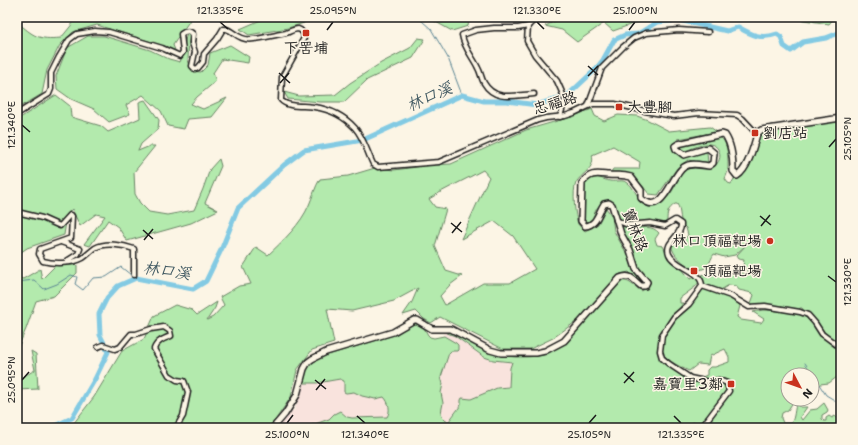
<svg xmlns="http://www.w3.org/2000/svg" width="858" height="445" font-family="'Shantell Sans','LXGW WenKai TC',sans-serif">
  <rect width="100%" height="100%" fill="#fcf5e5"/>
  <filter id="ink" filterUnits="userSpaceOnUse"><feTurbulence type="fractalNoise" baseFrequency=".025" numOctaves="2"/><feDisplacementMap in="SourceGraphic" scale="8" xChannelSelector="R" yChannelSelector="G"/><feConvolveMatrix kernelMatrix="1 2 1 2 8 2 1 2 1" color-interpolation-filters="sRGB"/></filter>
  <g filter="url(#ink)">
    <g fill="#f9e3dd">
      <path d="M443 332 455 336 484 357 493 360 513 362 510 368 509 387 497 388 480 396 471 399 467 398 461 403V405L447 422 442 417 441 413 443 403 441 393 443 384 441 377 449 353 451 351H457L458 346 456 343 444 336Z"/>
      <path d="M333 380 340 379 343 381 344 392 346 393 354 391 362 396 371 398 375 399 384 397 387 400 389 409 388 417 352 418 347 417 342 412 334 414 329 419 304 428H276L291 410 294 411 304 383H317Z"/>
    </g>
    <g fill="#b3eaad" stroke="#688364" fill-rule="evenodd">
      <path d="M78 17H192L173 45 176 53 164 46 97 25 73 32 60 45 47 70 42 94 17 109V22C34 36 37 40 61 38Z"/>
      <path d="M262 17H309L304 23 288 28 249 35 240 29 263 19Z"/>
      <path d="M427 17H470L468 26 452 31Z"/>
      <path d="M564 17H662L638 22 613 31 604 23 577 42 562 30 545 26Z"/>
      <path d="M785 17H835L829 24Z"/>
      <path d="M187 34 189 36 188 60 192 71 201 72 208 65 210 53 230 45 249 57 248 63 222 59 213 73 216 81 197 97 191 104 203 109 227 98 212 117 188 119 184 129 168 126 161 111 143 95 126 105 130 114 109 122 94 109 71 99 57 89 56 76 67 48 88 36H104L150 50 169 59 180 62C185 52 183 44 187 34Z"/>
      <path d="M418 38 425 39 413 58 367 80 344 102H320L288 99 284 92 299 96 335 95 350 83 381 63 410 48Z"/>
      <path d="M56 95 70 106 71 117 101 126 108 132 140 118 139 102 145 100 159 120 158 129 141 144 138 151 150 146H155L134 172 135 194 140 203 149 212 167 215 194 210 203 189 210 169 219 159 221 166 205 203 218 210 191 223 127 241 118 227 108 220 90 246 84 244 105 216 96 214 80 226 72 209 67 215 64 235 27 248 17 255V143L18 142 20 118Z"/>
      <path d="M592 109 595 116 604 121 618 115 637 116 648 120 669 131 710 127 717 132 678 139 672 147C684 159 692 155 707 152L708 164 688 160 677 168 658 195 649 194C636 178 633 171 611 172L613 169H639L640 162 613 146 592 155C596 169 581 173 576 183 572 191 575 216 578 224 579 226 583 229 585 231L598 224 606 208 612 216 614 231 628 256 634 272 642 281 639 282 629 272 620 274 581 318 553 338 530 349H503L440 317 431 323 424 319 416 311 403 315 412 302 418 288 394 301 352 311 327 309 334 343 312 350 297 370 291 397 276 419 267 428H70L94 397 122 351 144 339 154 316 175 305 192 310 197 315 217 302 215 308 207 320 213 317 224 305 220 297 239 286 251 284 243 267 256 247 268 255C283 241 301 224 309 205 313 196 315 187 320 179L348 176 375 168 394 170 432 165 451 164 526 130 571 117ZM483 170 489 177 461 239 494 221 513 236 535 269 510 283H483L445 305 440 296 450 285 462 276 446 271 435 246 446 209 435 207 429 199C446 188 465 180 483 170Z"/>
      <path d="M841 120V346L832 341 820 327 806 314 802 308H800L797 311 783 308 766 309 750 306 754 295 752 293 739 290 736 286 729 285 719 291 703 286 699 276 704 274 708 277C715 273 726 270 734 271 739 271 741 274 747 273V270L743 266 744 260 738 259 736 256 746 245 735 255 724 257 714 254C709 261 710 269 698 270L699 268 692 270C685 263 671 255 672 245 676 240 679 239 685 239L688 235 686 228C678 222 682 211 677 204H675C668 209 667 212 667 221L661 225 632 223 620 220 614 210 605 202C595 204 595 217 589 223L586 224 582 221V186C585 182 588 179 592 178 598 176 604 180 610 181 616 182 623 179 628 183 636 189 641 210 654 206 677 198 675 174 690 166 724 179 727 145 709 144 703 143 689 150 682 152L677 148 679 146 715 136C729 136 728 159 728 169 728 172 726 176 725 179L728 183 731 184 734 179 761 131Z"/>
      <path d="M619 224C624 224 629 227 635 228 644 228 652 225 659 233L655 239 657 245 663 246 667 254 682 268V269L690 279 695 277 700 281 695 287 680 298V303H683L678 311 668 321 663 329 658 346 659 352 661 356 683 372 690 374 696 379 726 385C728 396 707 418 701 427L693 422 688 428H304L329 419 334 414 340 411 347 417 352 418 387 417C391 411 389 402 384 397L375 399 371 398 362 396 354 392 346 393 344 392V381L340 379 317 383H304L302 382C303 371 309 364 318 358L397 334 412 324H416L424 328 428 335 430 337 434 338 444 336 456 343 458 345V350L457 351H451L449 353 441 377 443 384 441 393 443 403 441 413 442 417 446 421H449L461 405V400L462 398 471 399 497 388 509 387 510 368 512 362 493 360 484 357 455 336 442 331C454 329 474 345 486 351 496 355 505 356 516 357 524 357 535 357 543 355 546 354 549 352 551 350 574 338 586 318 603 298 608 292 614 286 620 281 629 279 634 287 642 291L647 287 636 266Z"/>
      <path d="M56 265H77V273L54 296 36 301 26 329 17 350V277L23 279 40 269 42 279Z"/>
      <path d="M705 288C717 297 730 292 740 306L737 317 741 320 761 323 764 319 753 312 763 310 781 311 803 315 817 328 824 338 834 347 841 349V397L838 395 836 390 841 383 837 377 829 383 820 384 812 391V375H788V399H795L788 410 782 413 781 418 783 423H791C795 418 794 409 797 402H799L800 407H807L800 417 802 420 810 410 817 409 824 403 828 410 827 412 822 415V419L824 421H826V418L829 416 832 418 835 416 838 419 841 418V428H720L717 423 714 428H703L730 391 729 383 723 379H703L702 377 707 375V370L710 367H715L729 362V357L725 349 710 356 708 365 698 364 689 371C682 368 668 361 663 354 653 335 690 301 701 289Z"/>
      <path d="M31 351 36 354 38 389 17 390V380L35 370Z"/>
    </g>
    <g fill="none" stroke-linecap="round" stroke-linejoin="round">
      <g stroke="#5a8493" stroke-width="1">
        <path d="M421 17 422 21 431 29 448 58 462 95"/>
        <path d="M135 277 136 278"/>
        <path d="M17 282 34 280 44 289 57 284 71 275 77 277 75 284 83 290 93 278 106 277 121 267 131 275"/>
        <path d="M805 363 826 395 841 404"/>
      </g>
      <g stroke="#83cae3" stroke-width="5">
        <path d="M104 343 100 335 99 314 107 298 118 286 136 278 193 289 206 281 222 248 238 208 284 165 304 150 363 140 462 95 484 101H507L537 105 559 98 568 95 595 70 603 60 614 40 625 35 638 34 657 22 679 20 727 31 738 27C752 35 761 40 777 34L781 37 784 46 791 51 803 42 826 38 841 32"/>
        <path d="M50 428 72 418 95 379 108 352 106 348"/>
      </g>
      <defs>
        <g id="minor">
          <path d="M528 26 527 41 535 55 557 81 565 99 560 117"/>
          <path d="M534 94C515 95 495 102 484 83 481 78 481 73 478 68 473 57 464 48 462 35L476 30 494 28H518L528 26 537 17"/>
          <path d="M588 106 602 68 623 47 634 38 646 33 679 30 708 32"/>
          <path d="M17 114 49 94 51 89V73L59 57 69 40 77 34 95 31 109 32 162 48 180 56 183 52 181 34C185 31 189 30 193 34L192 43 195 52 192 66 195 69 198 68 203 62 204 54 217 39 223 29C232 27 237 42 254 39 265 38 275 35 286 33 289 32 294 29 298 29 302 30 304 34 304 38L282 77 281 100C288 108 304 105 314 107 329 109 344 116 355 128 364 138 367 152 373 164L378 167 439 162 538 120 546 118 565 116 574 113 593 104H615L650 112 674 116 699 113 737 115 743 119 757 134"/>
          <path d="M17 212 42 218 60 226 70 215 72 216 71 238 40 249 39 254 43 261C54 264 72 264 83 258 87 255 91 251 95 248 106 242 123 245 134 249V275"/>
          <path d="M616 220 628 225 650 223 665 226 675 220 681 224C682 236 664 242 669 254 674 267 702 270 702 286L689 304 674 317 662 335 660 351 662 358 669 364 690 378 709 382 719 380 727 383 729 391 701 428"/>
          <path d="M61 242 80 249 78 254 67 261"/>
          <path d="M702 286 731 296 749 307 765 306 800 312 808 315 815 323 822 334 837 345 841 346"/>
          <path d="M98 347 103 345 115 349 120 347 131 334H136L151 329 164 327 170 331 171 336C163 339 157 341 154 349L169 375 177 380 184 381 188 392 183 416 176 428"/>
        </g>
        <path id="major" d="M273 428 285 414 297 395 304 369 308 362 312 359 326 352 393 332 414 320H417L432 329H451L490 350 501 353H536L545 351 564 341 620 278C631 273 634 281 641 286H645L647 282 636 269 630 250 621 234 612 205 609 203 604 204C598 213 597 225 585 226L581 221 582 183C590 172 597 174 608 175 618 176 621 174 631 177L641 190V198C663 219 671 175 684 167 691 162 701 165 709 166L713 163 714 153 708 148 684 155 676 149 675 146 678 144 722 134 725 135C732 145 733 159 733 171L737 176C748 170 754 145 757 134L761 130 841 118"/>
      </defs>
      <use href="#minor" stroke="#1c1c1c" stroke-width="7"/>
      <use href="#major" stroke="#1c1c1c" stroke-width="8"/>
      <use href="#minor" stroke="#fcf5e5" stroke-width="4"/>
      <use href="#major" stroke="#fcf5e5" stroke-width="5"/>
    </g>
  </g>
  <path fill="none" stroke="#1c1c1c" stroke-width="1.5" d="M220 22 228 29M537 22 544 29M327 30 333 22M629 30 635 22M588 66 598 75M279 73 290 83M588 76 598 66M280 83 289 73M22 125 30 132M829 147 836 139M760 216 771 225M451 223 462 232M761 226 770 215M143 230 153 239M452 233 461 222M144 240 153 229M828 276 836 282M624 373 634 382M22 380 29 372M315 380 326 389M624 383 634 372M316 390 325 379M357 416 365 423M674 416 681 423M287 423 293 415M589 423 596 415"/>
  <g fill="#c8321e" stroke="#fcf5e5" stroke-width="1.5">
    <rect x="302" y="29" width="8" height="8" rx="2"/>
    <rect x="615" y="103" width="8" height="8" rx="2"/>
    <rect x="751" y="129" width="8" height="8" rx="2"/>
    <circle cx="770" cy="241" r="4"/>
    <rect x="690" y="267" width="8" height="8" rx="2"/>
    <rect x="727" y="380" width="8" height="8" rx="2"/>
  </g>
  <g text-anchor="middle" stroke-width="3" stroke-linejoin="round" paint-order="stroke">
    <g font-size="15" fill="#1c1c1c" stroke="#fcf5e5" text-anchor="start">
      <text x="306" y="53" text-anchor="middle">下罟埔</text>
      <text x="627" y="112">大豐腳</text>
      <text x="763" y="138">劉店站</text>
      <text x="762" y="246" text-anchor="end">林口頂福靶場</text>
      <text x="702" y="276">頂福靶場</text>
      <text x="723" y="389" text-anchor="end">嘉寶里3鄰</text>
    </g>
    <g font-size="15" fill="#1c1c1c" stroke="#fcf5e5">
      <text transform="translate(555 103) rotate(-17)" y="5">忠福路</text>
      <text transform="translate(635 230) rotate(69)" y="5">寶林路</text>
    </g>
    <g font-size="16" font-style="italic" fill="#405962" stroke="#fcf5e5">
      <text transform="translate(429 96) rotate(-24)" y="6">林口溪</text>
      <text transform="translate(167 270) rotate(8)" y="6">林口溪</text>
    </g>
  </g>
  <rect width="858" height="445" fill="none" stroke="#fcf5e5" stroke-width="44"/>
  <g transform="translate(800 387) rotate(131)"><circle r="19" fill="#fcf5e5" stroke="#a29e95"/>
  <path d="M0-3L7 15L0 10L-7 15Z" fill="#c8321e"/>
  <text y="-6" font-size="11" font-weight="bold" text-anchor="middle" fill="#1c1c1c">N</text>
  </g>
  <rect x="22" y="22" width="814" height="401" fill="none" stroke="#1c1c1c" stroke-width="1.5"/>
  <g font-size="10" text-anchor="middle" fill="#1c1c1c">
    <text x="220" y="14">121.335°E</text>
    <text x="333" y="14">25.095°N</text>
    <text x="537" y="14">121.330°E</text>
    <text x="635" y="14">25.100°N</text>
    <text transform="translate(11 125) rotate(-90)" y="4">121.340°E</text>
    <text transform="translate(847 139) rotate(-90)" y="4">25.105°N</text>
    <text transform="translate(847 282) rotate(-90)" y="4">121.330°E</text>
    <text transform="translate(11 380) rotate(-90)" y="4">25.095°N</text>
    <text x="287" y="438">25.100°N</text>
    <text x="365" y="438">121.340°E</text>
    <text x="589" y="438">25.105°N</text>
    <text x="681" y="438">121.335°E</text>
  </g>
</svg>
